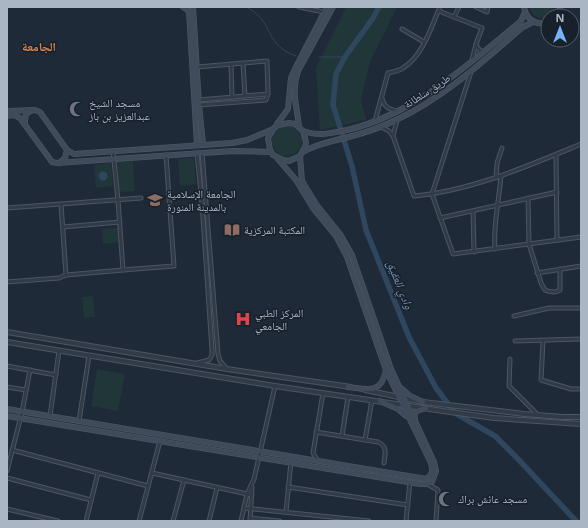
<svg xmlns="http://www.w3.org/2000/svg" width="588" height="528" font-family="'Noto Sans','Noto Naskh Arabic',sans-serif">
  <rect width="100%" height="100%" fill="#1e2a37"/>
  <g fill="#203638">
    <path d="M346 7H397L370 62 361 100 366 120 320 130 316 68Z"/>
    <path d="M530 7H555C552 21 533 23 530 7Z"/>
    <circle cx="287" cy="141" r="15"/>
    <path d="M194 158 196 184 180 186 178 159Z"/>
    <path d="M133 161 135 191 119 192 117 162Z"/>
    <path d="M111 163 113 186 96 188 94 165Z"/>
    <path d="M118 228 119 242 103 244 102 229Z"/>
    <path d="M93 296 95 317 84 318 82 297Z"/>
    <path d="M97 369 125 374 118 411 91 406Z"/>
  </g>
  <circle fill="#2f465f" cx="103" cy="176" r="4.5"/>
  <g fill="none" stroke-linecap="round" stroke-linejoin="round">
    <g stroke="#2f465f" stroke-width="1">
      <path d="M246 7C269 18 266 35 281 48 286 52 291 54 296 56"/>
      <path d="M319 57H345"/>
    </g>
    <path stroke="#2f465f" stroke-width="5.5" d="M379 7 373 18 345 57 336 74 333 105 352 166 366 230 409 337 436 388 455 413 495 436 518 459 576 521"/>
    <defs>
      <g id="minor">
        <path d="M299 7 324 12"/>
        <path d="M476 7 487 12 488 7"/>
        <path d="M439 11 482 28 476 44 472 60"/>
        <path d="M454 17 459 7"/>
        <path d="M402 29 424 42"/>
        <path d="M476 45 480 51H483"/>
        <path d="M243 63 245 96"/>
        <path d="M231 64 232 97"/>
        <path d="M197 67 267 61 268 94 199 100"/>
        <path d="M471 72 432 194 453 254 581 237"/>
        <path d="M382 98C384 107 389 109 397 111"/>
        <path d="M199 105 266 100 268 94"/>
        <path d="M375 121 388 73C393 72 399 71 403 68 423 56 431 27 440 7"/>
        <path d="M381 127 389 131 393 136 414 196C471 191 528 166 581 144"/>
        <path d="M393 136 397 120"/>
        <path d="M197 153 202 203 212 350V355L209 360 197 363"/>
        <path d="M202 153 218 354 220 361 227 369"/>
        <path d="M556 155 557 240"/>
        <path d="M496 178 497 163 502 148"/>
        <path d="M528 198 529 244 541 283 545 290C549 292 556 293 560 290V269"/>
        <path d="M61 204 66 275"/>
        <path d="M7 208 141 198"/>
        <path d="M473 211 474 252"/>
        <path d="M440 218 557 192"/>
        <path d="M63 227 120 222"/>
        <path d="M495 249C493 225 499 201 501 176"/>
        <path d="M123 270 174 266 166 155"/>
        <path d="M537 273 581 266"/>
        <path d="M7 282 59 278 66 275 123 270 118 200 113 151"/>
        <path d="M514 316 549 308H581"/>
        <path d="M515 341 581 339"/>
        <path d="M543 341 541 380 571 389H581"/>
        <path d="M510 359 509 386 538 415"/>
        <path d="M7 366 56 375"/>
        <path d="M7 387 26 390"/>
        <path d="M50 416 59 351"/>
        <path d="M79 421 89 356"/>
        <path d="M316 432 378 442C388 446 385 455 384 463"/>
        <path d="M342 436 348 397"/>
        <path d="M365 440 372 400"/>
        <path d="M12 450 148 486"/>
        <path d="M318 461 313 453 323 393"/>
        <path d="M7 471 22 412 30 370"/>
        <path d="M152 473 252 495"/>
        <path d="M7 478 91 500"/>
        <path d="M427 484 438 490 436 521"/>
        <path d="M288 487 408 505"/>
        <path d="M244 508 369 521"/>
        <path d="M7 509 58 521"/>
        <path d="M286 512 291 462"/>
        <path d="M250 518 280 521"/>
        <path d="M86 521 98 473"/>
        <path d="M139 521 160 441"/>
        <path d="M173 521 184 480"/>
        <path d="M209 521 217 488"/>
        <path d="M241 521 247 494 254 479 275 386"/>
        <path d="M250 521 252 487"/>
        <path d="M406 521 410 482"/>
      </g>
      <g id="tertiary">
        <path d="M7 332 227 369 351 387"/>
        <path d="M7 342 275 386 443 411 494 418 581 424"/>
        <path d="M365 390 423 402 524 414 562 417H581"/>
      </g>
      <g id="secondary">
        <path d="M183 7 189 11 197 145"/>
        <path d="M193 7 199 105 203 144"/>
        <path d="M524 7C526 20 536 25 548 23"/>
        <path d="M558 16 560 7"/>
        <path d="M7 111 35 110 40 112 67 150 74 154 232 143 247 140 271 130"/>
        <path d="M7 116 14 115 20 118 52 162 57 163 202 153 233 151 271 152"/>
        <path d="M25 124C25 117 25 113 31 111"/>
        <path d="M277 124 288 109 291 78 296 67 327 7"/>
        <path d="M299 127C297 106 291 92 298 71L333 7"/>
        <path d="M303 131C319 136 326 134 342 131 412 117 467 65 521 21L525 12"/>
        <path d="M303 152C318 143 335 141 352 136 368 132 384 126 398 119 445 97 483 61 523 27L533 22"/>
        <path d="M59 163 65 158 67 150"/>
        <path d="M348 387C368 389 381 395 386 370"/>
        <path d="M401 388 410 396 423 402"/>
        <path d="M380 401 398 409 406 416"/>
        <path d="M7 409 420 478 426 479C433 474 433 471 431 463L386 370 347 257 336 236 313 208 296 180 278 159"/>
        <path d="M7 416 420 484H427L432 482 436 471 434 462 391 369 352 255 340 234 316 204 302 181 300 156 305 147 306 142 303 131 295 124 289 123 278 125 274 128 268 138 270 150 273 155 283 160 289 161 300 156"/>
        <path d="M415 418 414 415 417 411 426 408"/>
      </g>
    </defs>
    <use href="#minor" stroke="#4c5662" stroke-width="5"/>
    <use href="#tertiary" stroke="#4c5662" stroke-width="6"/>
    <use href="#secondary" stroke="#4c5662" stroke-width="6"/>
    <use href="#minor" stroke="#313b47" stroke-width="3"/>
    <use href="#tertiary" stroke="#313b47" stroke-width="4"/>
    <use href="#secondary" stroke="#3f4a5a" stroke-width="4.5"/>
  </g>
  <defs>
    <symbol id="mosque-bare" viewBox="-9 -9 18 18"><path d="M3.5-4.9A6 6 0 1 0 3.5 4.9A5 5 0 1 1 3.5-4.9Z" fill="#6b7280" stroke="#17202b" stroke-width="2.5" paint-order="stroke"/></symbol>
    <symbol id="university-bare" viewBox="-9 -9 18 18"><path d="M0-5L7-2L0 1L-7-2ZM-4 1L0 2.5L4 1V4Q0 6-4 4Z" fill="#8d6e63" stroke="#17202b" stroke-width="2.5" paint-order="stroke"/></symbol>
    <symbol id="library-bare" viewBox="-9 -9 18 18"><path d="M-6-4Q-3-5.5-.7-3.5V5Q-3 3-6 4ZM6-4Q3-5.5 .7-3.5V5Q3 3 6 4Z" fill="#8d6e63" stroke="#17202b" stroke-width="2.5" paint-order="stroke"/></symbol>
    <symbol id="hospital-bare" viewBox="-9 -9 18 18"><path d="M-5-5h3v3.5h4V-5h3V5h-3V1.5h-4V5h-3Z" fill="#e0444e" stroke="#17202b" stroke-width="2.5" paint-order="stroke"/></symbol>
  </defs>
  <g fill-rule="evenodd">
    <use href="#mosque-bare" x="66" y="98" width="22" height="22"/>
    <use href="#university-bare" x="144" y="189" width="22" height="22"/>
    <use href="#library-bare" x="221" y="219" width="22" height="22"/>
    <use href="#hospital-bare" x="232" y="308" width="22" height="22"/>
    <use href="#mosque-bare" x="435" y="488" width="22" height="22"/>
  </g>
  <g text-anchor="middle" stroke-width="3" stroke-linejoin="round" paint-order="stroke">
    <g font-size="11" fill="#abb6c5" stroke="#17202b">
      <text transform="translate(427 91) rotate(-33)" y="4">طريق سلطانة</text>
    </g>
    <g font-size="11" fill="#abb6c5" stroke="#17202b" text-anchor="start">
      <text x="89" y="107">مسجد الشيخ<tspan x="89" dy="13">عبدالعزيز بن باز</tspan></text>
      <text x="167" y="198">الجامعة الإسلامية<tspan x="167" dy="13">بالمدينة المنورة</tspan></text>
      <text x="244" y="234">المكتبة المركزية</text>
      <text x="255" y="317">المركز الطبي<tspan x="255" dy="13">الجامعي</tspan></text>
      <text x="458" y="503">مسجد عائش براك</text>
    </g>
    <g font-size="12" font-weight="bold" fill="#d98651" stroke="#17202b">
      <text x="39" y="51">الجامعة</text>
    </g>
    <g font-size="12" font-style="italic" fill="#718eaf" stroke="#17202b">
      <text transform="translate(400 285) rotate(68)" y="4">وادي العقيق</text>
    </g>
  </g>
  <rect width="588" height="528" fill="none" stroke="#abb6c5" stroke-width="16"/>
  <g transform="translate(560 28)"><circle r="19" fill="#17202b" stroke="#525c69"/>
  <path d="M0-3L7 15L0 10L-7 15Z" fill="#76b1fe"/>
  <text y="-6" font-size="11" font-weight="bold" text-anchor="middle" fill="#abb6c5">N</text>
  </g>
</svg>
